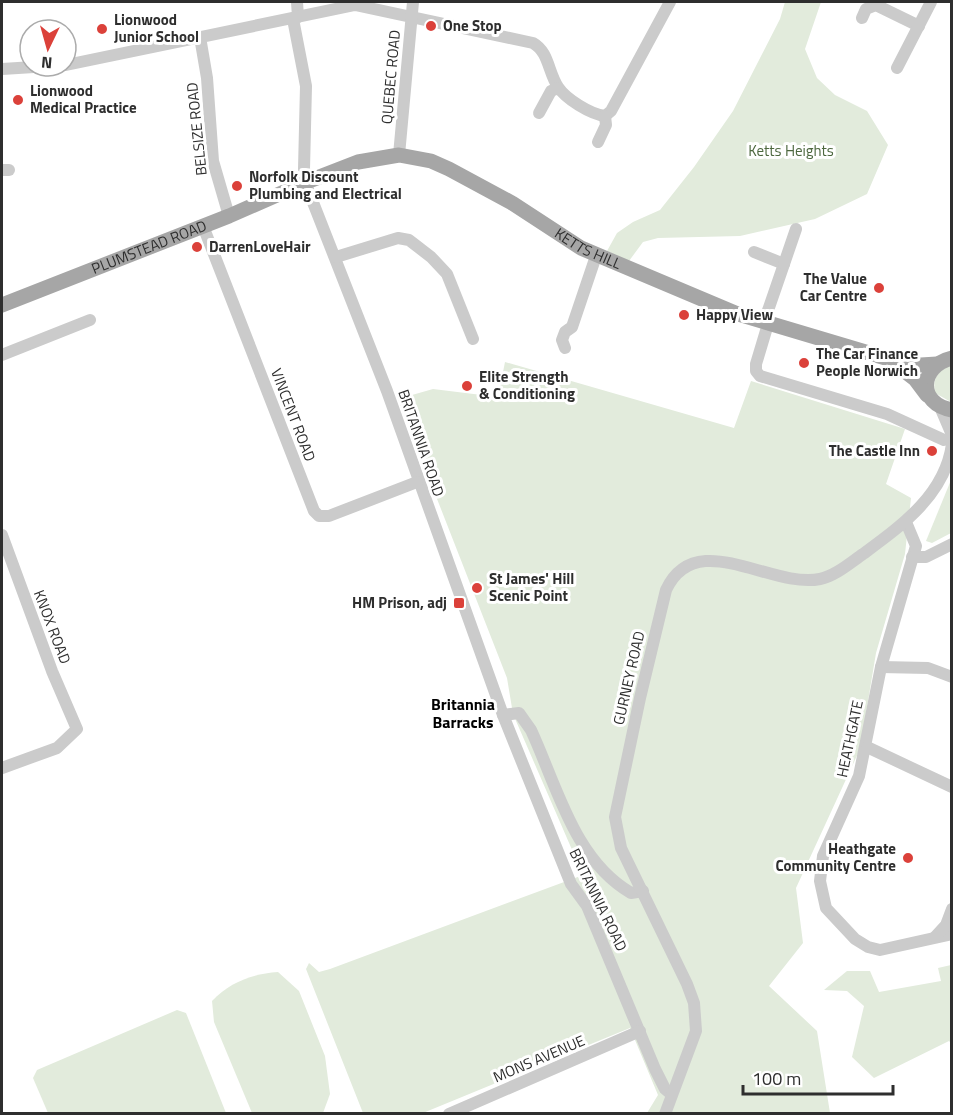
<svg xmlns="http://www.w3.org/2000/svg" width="953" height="1115" font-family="'Titillium Web',sans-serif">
  <rect width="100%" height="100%" fill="#fff"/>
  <g fill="#e2ebdc">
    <path d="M785 2H821L805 49 817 78 835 95 867 111 888 145 867 194 815 219 740 236 658 238 643 242 629 261 607 251 617 233 633 222 660 210 694 167 733 111 780 19Z"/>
    <path d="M505 362 734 428 751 381 905 429 886 484 911 498 905 554 876 653 860 749 796 888 803 943 769 986 817 1031 830 1113H647L658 1095 630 1028 423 1113H363L306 969 309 963 319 972 330 969 583 875 513 714 507 678 398 399 433 389 498 397Z"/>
    <path d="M951 365V402L935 393C932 377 938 372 951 365Z"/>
    <path d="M951 480V533L932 543 926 541Z"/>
    <path d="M951 965V1043L949 1041 874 1078 852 1057 864 1006 847 991 824 990 847 971H870L879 992 941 981 938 968Z"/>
    <path d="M278 972 299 991 325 1056 330 1094 323 1113H252L214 1022 212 1001C230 982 252 974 278 972Z"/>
    <path d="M177 1010 186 1013 226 1113H48L33 1078 37 1070Z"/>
  </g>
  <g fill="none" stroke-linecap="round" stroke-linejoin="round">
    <g stroke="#cbcbcb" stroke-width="12">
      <path d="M297 2 298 17"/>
      <path d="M862 18 866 9 876 5 919 26"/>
      <path d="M293 19 306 86 304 169 309 181"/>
      <path d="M200 37 207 78 213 161 229 216"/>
      <path d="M66 65 355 5 533 43C549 52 548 72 558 87 566 99 590 114 605 116L611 111 670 2"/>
      <path d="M897 68 931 2"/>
      <path d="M2 69 50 66"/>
      <path d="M539 113 551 91 558 88"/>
      <path d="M598 142 606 125 605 116"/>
      <path d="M399 155 413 2"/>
      <path d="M2 170H9"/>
      <path d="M305 182 387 391 503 715 571 884 587 906 655 1069 665 1089 671 1094"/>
      <path d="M203 226 314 511 319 516H329L417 482"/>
      <path d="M754 252 784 264 764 322"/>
      <path d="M336 257 398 238 409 240 431 257 447 274 473 339"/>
      <path d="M784 264 796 229"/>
      <path d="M768 324 756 364V371L760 376 887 414 944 440"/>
      <path d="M565 348 562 340 565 332 572 327 596 256"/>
      <path d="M2 355 90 320"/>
      <path d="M940 407 952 435"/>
      <path d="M906 522 916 546 881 667 859 776 823 856 820 881 826 908 855 939 868 947 880 950 952 934"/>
      <path d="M2 535 52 671 77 729 57 748 2 768"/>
      <path d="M912 557H926L952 544"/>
      <path d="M881 667 928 668 952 677"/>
      <path d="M503 715 519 713 531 730C557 786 574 860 631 893L643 891"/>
      <path d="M867 747 952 787"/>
      <path d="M935 937 946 925 952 909"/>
      <path d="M449 1114 640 1031"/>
      <path d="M665 1114 696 1031 694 1003 687 984 621 848 615 817 640 698 666 590C696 526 770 589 820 579 835 576 850 563 863 554 901 526 945 495 952 444"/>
    </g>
    <g stroke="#a6a6a6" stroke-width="15">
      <path id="s1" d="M2 305 229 216 309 181 358 162 399 155 431 161 449 169 512 203 581 248 735 313 889 359 921 365 937 364"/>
      <path d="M952 358C919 366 917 404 952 410"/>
      <path d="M893 362 915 379 927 395"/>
    </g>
  </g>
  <g fill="#db413a" stroke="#fff" stroke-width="2">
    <circle cx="431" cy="26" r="6"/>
    <circle cx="102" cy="29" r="6"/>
    <circle cx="18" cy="100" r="6"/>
    <circle cx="237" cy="186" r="6"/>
    <circle cx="197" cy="247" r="6"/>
    <circle cx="879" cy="288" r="6"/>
    <circle cx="684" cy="315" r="6"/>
    <circle cx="804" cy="363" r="6"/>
    <circle cx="467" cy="386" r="6"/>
    <circle cx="932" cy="451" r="6"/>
    <circle cx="477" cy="588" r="6"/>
    <rect x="453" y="597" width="12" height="12" rx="3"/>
    <circle cx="908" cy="858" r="6"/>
  </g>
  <g text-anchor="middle" stroke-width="6" stroke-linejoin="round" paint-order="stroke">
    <g font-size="15" font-weight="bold" fill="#2e2e2e" stroke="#fff" text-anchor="start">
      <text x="114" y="25">Lionwood<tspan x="114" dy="17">Junior School</tspan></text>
      <text x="443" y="31">One Stop</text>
      <text x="30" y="96">Lionwood<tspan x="30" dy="17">Medical Practice</tspan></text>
      <text x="249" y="182">Norfolk Discount<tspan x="249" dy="17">Plumbing and Electrical</tspan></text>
      <text x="209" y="252">DarrenLoveHair</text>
      <text x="867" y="284" text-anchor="end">The Value<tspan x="867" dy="17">Car Centre</tspan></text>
      <text x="696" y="320">Happy View</text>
      <text x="816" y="359">The Car Finance<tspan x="816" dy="17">People Norwich</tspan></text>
      <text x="479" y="382">Elite Strength<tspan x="479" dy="17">&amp; Conditioning</tspan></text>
      <text x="920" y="456" text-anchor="end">The Castle Inn</text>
      <text x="489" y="584">St James' Hill<tspan x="489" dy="17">Scenic Point</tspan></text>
      <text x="447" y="608" text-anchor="end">HM Prison, adj</text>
      <text x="896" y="854" text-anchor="end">Heathgate<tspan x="896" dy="17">Community Centre</tspan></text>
    </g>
    <g font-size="15" fill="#2e2e2e" stroke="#fff">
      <text transform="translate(391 77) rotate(-85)" y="5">QUEBEC ROAD</text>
      <text transform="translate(197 129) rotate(-96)" y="5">BELSIZE ROAD</text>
      <text dy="5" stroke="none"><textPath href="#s1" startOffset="158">PLUMSTEAD ROAD</textPath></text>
      <text dy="5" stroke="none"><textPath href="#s1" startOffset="638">KETTS HILL</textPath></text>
      <text transform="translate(293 415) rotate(69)" y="5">VINCENT ROAD</text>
      <text transform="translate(421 443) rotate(71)" y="5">BRITANNIA ROAD</text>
      <text transform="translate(52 627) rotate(69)" y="5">KNOX ROAD</text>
      <text transform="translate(629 678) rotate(-77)" y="5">GURNEY ROAD</text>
      <text transform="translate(850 739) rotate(-78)" y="5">HEATHGATE</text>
      <text transform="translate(598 900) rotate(64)" y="5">BRITANNIA ROAD</text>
      <text transform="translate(539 1059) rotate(-23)" y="5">MONS AVENUE</text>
    </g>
    <g font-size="15" fill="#4c673e" stroke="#fff">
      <text x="791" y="156">Ketts Heights</text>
    </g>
    <g font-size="16" font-weight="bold" fill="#000" stroke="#fff">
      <text x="463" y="710">Britannia<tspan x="463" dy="18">Barracks</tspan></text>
    </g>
  </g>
  <rect width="953" height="1115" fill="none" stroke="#2e2e2e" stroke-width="6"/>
  <g transform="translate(48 48) rotate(185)"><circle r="28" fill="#ffffff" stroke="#ababab" stroke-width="1.5"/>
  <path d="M0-4.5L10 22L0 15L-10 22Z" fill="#db413a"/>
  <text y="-9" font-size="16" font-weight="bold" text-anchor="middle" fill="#2e2e2e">N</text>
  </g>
  <path d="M743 1085v9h150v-9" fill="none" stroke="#2e2e2e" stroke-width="3"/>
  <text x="752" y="1085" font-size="18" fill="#2e2e2e" stroke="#ffffff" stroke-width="4.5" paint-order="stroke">100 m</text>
</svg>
